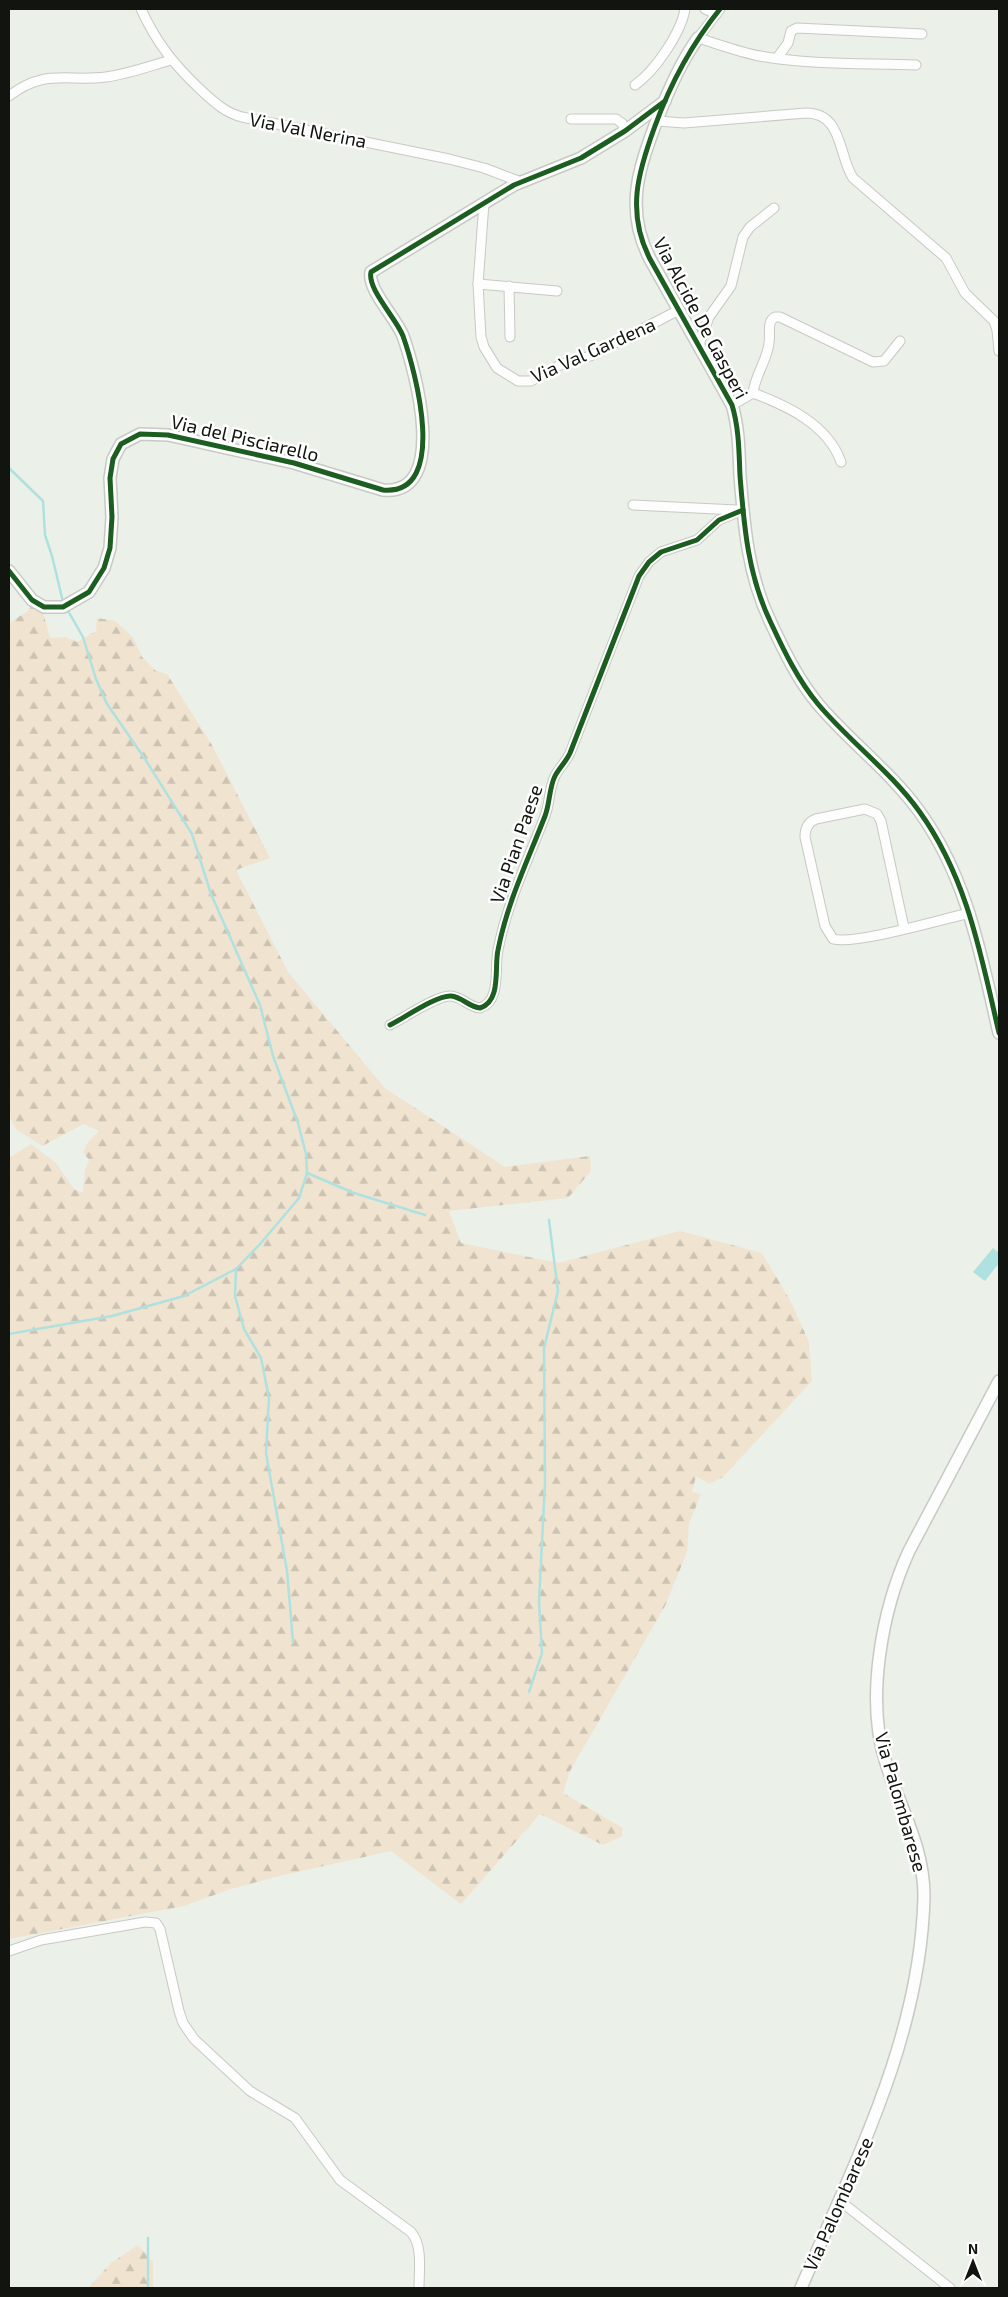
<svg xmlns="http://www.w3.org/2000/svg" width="1008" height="2297" font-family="'Exo 2',sans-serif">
  <defs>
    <pattern id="forest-firs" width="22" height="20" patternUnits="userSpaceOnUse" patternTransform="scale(1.25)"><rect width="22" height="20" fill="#f0e4d1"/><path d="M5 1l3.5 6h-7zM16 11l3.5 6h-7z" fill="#cdc3b2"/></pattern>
  </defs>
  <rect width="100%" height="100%" fill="#ebf0e8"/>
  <g fill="url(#forest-firs)">
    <path d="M34 601 44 616 50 638 66 637 77 642 96 631 97 618 115 621 133 637 142 657 156 671 167 674 212 745 270 858 236 870 288 972 385 1088 505 1167 590 1156 591 1171 568 1198 449 1211 461 1243 558 1263 680 1231 762 1253 791 1302 809 1342 812 1381 723 1477 709 1484 696 1476 692 1492 701 1494 689 1524 687 1552 665 1606 570 1771 563 1793 623 1828 622 1836 603 1845 540 1814 461 1904 391 1851 279 1876 231 1889 184 1906 9 1939V1158L31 1144 56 1163 74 1189 83 1193 85 1170 89 1160 83 1152 88 1142 99 1131 84 1124 42 1146 16 1129 9 1116V623L28 611Z"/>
    <path d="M138 2245 153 2262V2288H88L111 2263Z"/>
  </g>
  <path fill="#aee1df" d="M993 1248 999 1253V1263L985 1281 973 1272Z"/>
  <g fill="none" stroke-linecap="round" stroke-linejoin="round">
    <g stroke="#aee1df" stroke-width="2.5">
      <path d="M9 468 43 501 45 535 52 556 63 602"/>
      <path d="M307 1173 354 1193 425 1215"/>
      <path d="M236 1269 235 1296 244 1329 261 1358 269 1398 266 1453 287 1571 293 1642"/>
      <path d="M9 1334 112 1316 184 1296 236 1269 261 1243 299 1198 307 1173 306 1154 298 1123 273 1056 260 1005 211 894 192 834 145 759 107 704 96 679 83 637 67 609"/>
      <path d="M529 1692 542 1653 539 1601 545 1483 544 1348 558 1291 549 1220"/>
      <path d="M148 2288V2238"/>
    </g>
    <defs>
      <g id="street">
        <path d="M141 9C157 44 175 66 203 92 215 103 226 113 242 117L449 159 484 168 521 182"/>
        <path d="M705 9 716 14"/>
        <path d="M720 9 698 38C718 44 739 52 760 56 811 65 865 63 916 65"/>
        <path d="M777 58 788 43 791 31 797 28 922 34"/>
        <path d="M635 85C655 71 681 33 685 9"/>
        <path d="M9 96C45 68 67 82 106 77 128 74 150 66 171 60"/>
        <path d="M571 119H616L622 123 625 131"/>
        <path d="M657 121 684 123 806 113C843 113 838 155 853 178L946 258 965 293 994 321 997 330 999 351"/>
        <path d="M484 203 478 284 481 337 484 347 497 368 518 381H531L562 364 590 356 679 310"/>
        <path d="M478 284 557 291"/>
        <path d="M509 286 510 337"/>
        <path d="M699 345 709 317 731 286 743 237 750 227 774 208"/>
        <path d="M753 393C755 375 767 361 769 343 771 334 766 322 775 317H780L873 362 884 361 900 341"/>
        <path d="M732 405 753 393C788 406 828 425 841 462"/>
        <path d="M633 505 737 510"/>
        <path d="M904 928 881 821 877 814 865 809 816 819C808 822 805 829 805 837L825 926 833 939C856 945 942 919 970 913"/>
        <path d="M390 1025C404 1018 437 995 451 996 462 997 469 1007 480 1008 502 1001 494 967 498 950 507 903 528 860 545 816 550 803 549 788 555 776 559 768 566 762 570 753L639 576 649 562 661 552 697 540 719 520 743 510"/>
        <path d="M9 1951 41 1940 145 1922 156 1923 160 1929 179 2011 183 2023 194 2039 250 2091 295 2118 340 2180 411 2232C423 2246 419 2270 419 2288"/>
        <path d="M839 2200 950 2288"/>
      </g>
      <g id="secondary">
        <path d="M698 38C680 63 668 91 657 120 639 168 624 209 650 259L732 405C739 428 739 452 740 476 744 526 748 576 771 623 784 651 798 680 818 704 850 742 890 771 919 811 967 877 981 955 999 1033"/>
        <path d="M9 571 32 600 44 607H63L89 592 104 568 110 548 112 517 110 478 113 459 121 444 140 434 168 435 294 463 383 490C450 496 415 370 403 336 396 318 367 289 371 272L514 185 581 158 625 131 665 101"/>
        <path d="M801 2288C855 2162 921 2036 924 1896 924 1847 900 1808 886 1763 865 1700 882 1610 909 1551L999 1381"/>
      </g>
    </defs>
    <use href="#street" stroke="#c7cac4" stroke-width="11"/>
    <use href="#secondary" stroke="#c7cac4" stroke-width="14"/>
    <use href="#street" stroke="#fcfdfc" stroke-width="9"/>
    <use href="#secondary" stroke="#fcfdfc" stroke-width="11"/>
    <defs>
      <g id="cycleway">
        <path d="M720 9C691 45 671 82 655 126 638 172 626 212 650 259L732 405C739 428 739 452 740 476 744 526 748 576 771 623 784 651 798 680 818 704 850 742 890 771 919 811 967 877 981 955 999 1033"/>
        <path d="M9 571 32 600 44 607H63L89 592 104 568 110 548 112 517 110 478 113 459 121 444 140 434 168 435 294 463 383 490C450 496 415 370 403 336 396 318 367 289 371 272L514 185 581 158 625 131 665 101"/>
        <path d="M390 1025C404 1018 437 995 451 996 462 997 469 1007 480 1008 502 1001 494 967 498 950 507 903 528 860 545 816 550 803 549 788 555 776 559 768 566 762 570 753L639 576 649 562 661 552 697 540 719 520 743 510"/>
      </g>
    </defs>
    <use href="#cycleway" stroke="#fff" stroke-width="8"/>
    <use href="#cycleway" stroke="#1b5e20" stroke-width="5"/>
  </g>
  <g text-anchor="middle" stroke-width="5" stroke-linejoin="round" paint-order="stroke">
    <g font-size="19" fill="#11140f" stroke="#fff">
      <text transform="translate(308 130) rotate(11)" y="7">Via Val Nerina</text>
      <text transform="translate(701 318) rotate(62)" y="7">Via Alcide De Gasperi</text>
      <text transform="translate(593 350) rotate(-24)" y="7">Via Val Gardena</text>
      <text transform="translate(245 438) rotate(13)" y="7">Via del Pisciarello</text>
      <text transform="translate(516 844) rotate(-71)" y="7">Via Pian Paese</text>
      <text transform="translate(901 1802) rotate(74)" y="7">Via Palombarese</text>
      <text transform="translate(838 2204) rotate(-66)" y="7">Via Palombarese</text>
    </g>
  </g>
  <rect width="1008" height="2297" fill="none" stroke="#11140f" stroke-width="20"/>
  <g transform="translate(973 2262)" stroke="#ffffff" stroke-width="4" paint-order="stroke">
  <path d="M0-4L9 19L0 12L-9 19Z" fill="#11140f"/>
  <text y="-8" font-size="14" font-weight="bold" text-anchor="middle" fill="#11140f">N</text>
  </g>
</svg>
